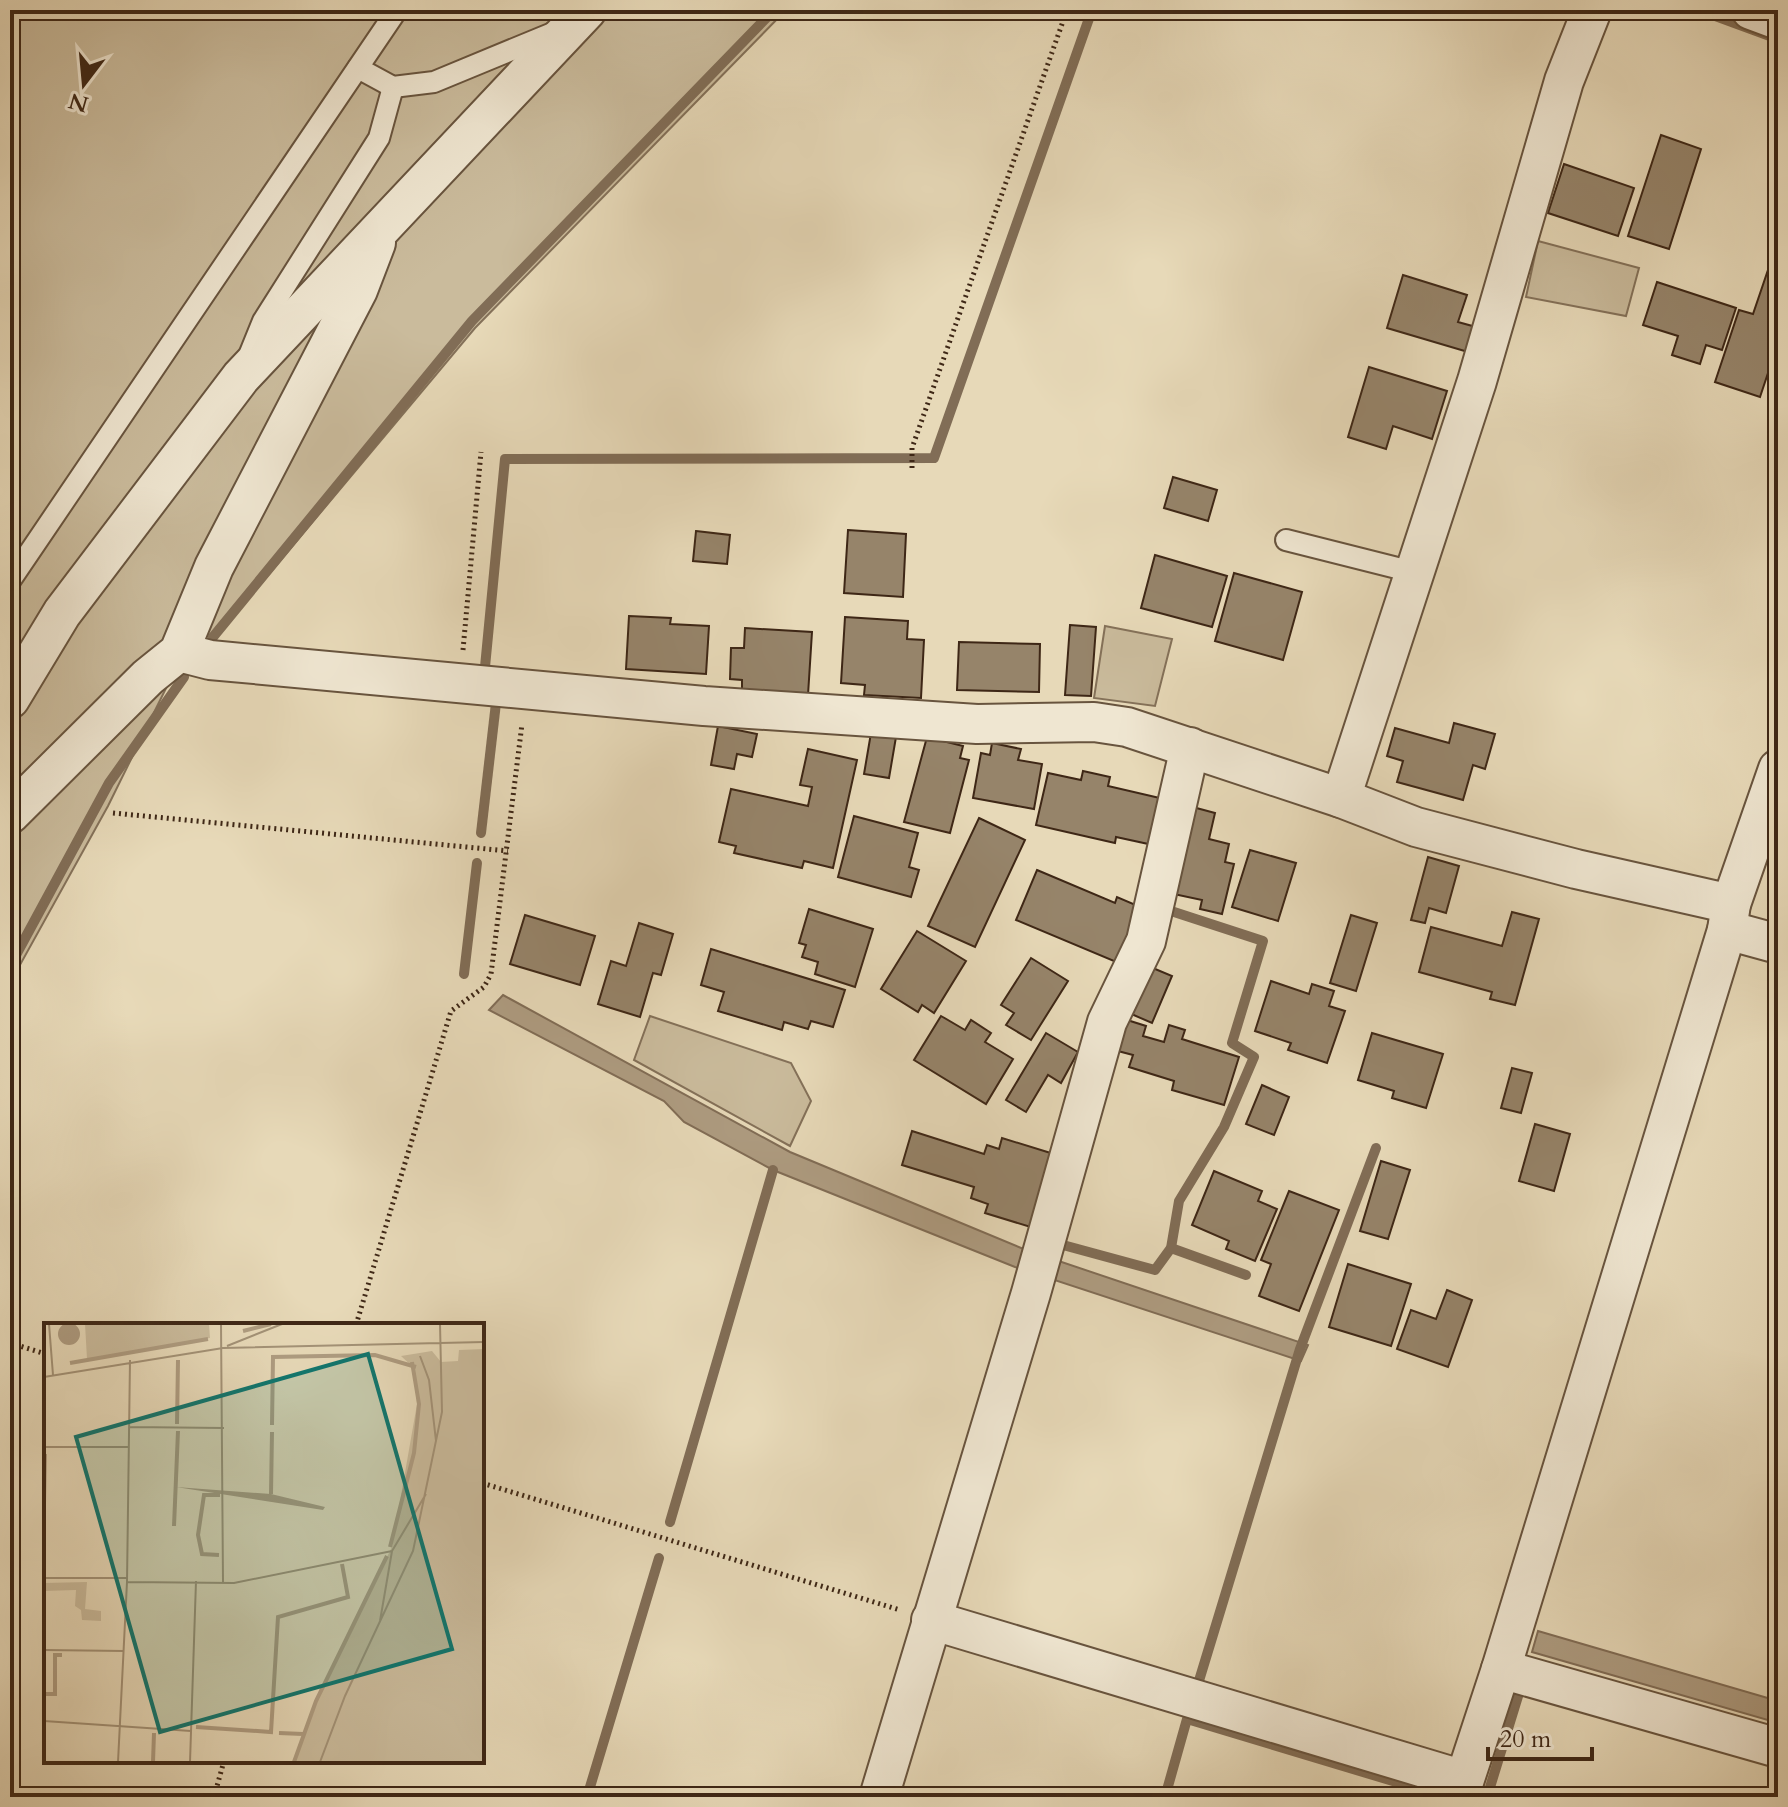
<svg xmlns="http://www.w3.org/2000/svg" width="1788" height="1807" font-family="Cardo,serif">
  <rect width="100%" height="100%" fill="#e7d9b8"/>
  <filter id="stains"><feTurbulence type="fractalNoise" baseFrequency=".0025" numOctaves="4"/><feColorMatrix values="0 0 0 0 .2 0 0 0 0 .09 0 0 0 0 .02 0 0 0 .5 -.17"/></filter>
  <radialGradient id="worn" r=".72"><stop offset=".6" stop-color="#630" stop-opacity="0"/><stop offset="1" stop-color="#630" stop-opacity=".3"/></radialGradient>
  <g fill="#cabb9c" stroke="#847159" stroke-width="2">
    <path d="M10 10H786L475 328 213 641 173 674 108 806 10 983Z"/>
    <path d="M1538 241 1639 268 1626 316 1526 297Z"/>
    <path d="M1105 626 1172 639 1155 706 1094 698Z"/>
    <path d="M650 1016 791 1063 811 1101 790 1146 634 1060Z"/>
  </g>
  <g fill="#ae9c81" stroke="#816d56" stroke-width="2">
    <path d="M503 995 790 1152 1026 1250 1308 1345 1301 1361 1015 1267 773 1170 684 1122 664 1101 489 1010Z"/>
    <path d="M1538 1631 1778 1701V1723L1532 1652Z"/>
  </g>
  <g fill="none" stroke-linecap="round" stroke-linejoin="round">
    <g stroke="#816d56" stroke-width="10">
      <path d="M1699 10 1778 39"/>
      <path d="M213 637 472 321 774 10"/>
      <path d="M485 667 505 459 934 458 1092 10"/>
      <path d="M481 833 496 703"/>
      <path d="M10 966 109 783 184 677"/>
      <path d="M464 974 477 863"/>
      <path d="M1063 1245 1155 1270 1171 1248 1179 1201 1224 1127 1254 1057 1232 1043 1263 941 1171 911"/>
      <path d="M1171 1248 1246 1275"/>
      <path d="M670 1522 773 1170"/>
      <path d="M1198 1684 1300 1349 1376 1148"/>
      <path d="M587 1797 659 1558"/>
      <path d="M1165 1797 1187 1719 1446 1797"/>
      <path d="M1487 1797 1519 1693"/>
    </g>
  </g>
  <g fill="#96846a" stroke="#3e2716" stroke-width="2">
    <path d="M1661 135 1701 149 1669 249 1628 236Z"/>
    <path d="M1564 164 1634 188 1618 236 1548 213Z"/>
    <path d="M1769 267 1778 270V343L1760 397 1715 382 1739 310 1753 314Z"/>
    <path d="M1403 275 1467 295 1458 322 1476 327 1468 352 1387 328Z"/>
    <path d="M1657 282 1736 308 1722 350 1706 345 1700 364 1672 355 1678 336 1643 325Z"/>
    <path d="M1369 367 1447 391 1432 439 1393 426 1386 449 1348 437Z"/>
    <path d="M1173 477 1217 490 1208 521 1164 508Z"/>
    <path d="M848 530 906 534 903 597 844 593Z"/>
    <path d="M696 531 730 535 727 564 693 561Z"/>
    <path d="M1155 555 1227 576 1212 627 1141 608Z"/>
    <path d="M1234 573 1302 592 1283 660 1215 641Z"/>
    <path d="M629 616 671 618 670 624 709 626 706 674 626 669Z"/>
    <path d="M845 617 908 621 907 639 924 640 921 698 864 695 865 685 841 683Z"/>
    <path d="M1070 625 1096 627 1091 696 1065 695Z"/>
    <path d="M745 628 812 632 808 695 742 691V680L730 679 731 648H744Z"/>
    <path d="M959 642 1040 644 1039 692 957 690Z"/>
    <path d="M1454 723 1495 734 1485 769 1473 765 1463 800 1397 782 1403 761 1387 756 1395 728 1449 743Z"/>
    <path d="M718 726 757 734 752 757 737 754 734 769 711 765Z"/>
    <path d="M871 733 896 737 889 778 864 774Z"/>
    <path d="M927 737 963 746 960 758 969 760 950 833 904 822Z"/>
    <path d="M992 743 1021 749 1018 760 1042 764 1034 809 973 798 981 753 990 755Z"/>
    <path d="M808 749 857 760 833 868 804 861 802 868 734 853 736 846 719 842 731 789 808 806 812 787 800 785Z"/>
    <path d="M1083 771 1110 777 1108 786 1164 799 1153 845 1116 837 1115 843 1036 825 1048 773 1081 780Z"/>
    <path d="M1189 806 1215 813 1209 839 1229 844 1225 862 1234 864 1222 914 1200 909 1202 900 1169 893Z"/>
    <path d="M854 816 918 833 909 867 919 870 911 897 838 877Z"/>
    <path d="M979 818 1025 840 975 947 928 926Z"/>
    <path d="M1250 850 1296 863 1278 921 1232 907Z"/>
    <path d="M1428 857 1459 866 1446 913 1429 908 1425 923 1411 920Z"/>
    <path d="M1037 870 1115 903 1117 897 1145 909 1121 964 1016 920Z"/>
    <path d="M809 909 873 929 855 987 815 974 818 962 802 957 806 945 799 943Z"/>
    <path d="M1512 912 1539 919 1515 1005 1490 999 1492 992 1419 972 1431 927 1502 946Z"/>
    <path d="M525 915 595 936 580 985 510 964Z"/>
    <path d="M1351 915 1377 923 1356 991 1330 983Z"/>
    <path d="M639 923 673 934 661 975 653 973 640 1017 598 1004 611 961 626 966Z"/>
    <path d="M917 931 966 961 934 1013 922 1005 918 1012 881 989Z"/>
    <path d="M711 949 845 990 833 1027 811 1021 808 1029 784 1022 782 1030 718 1011 724 992 701 985Z"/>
    <path d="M1031 958 1068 981 1031 1040 1006 1025 1014 1013 1001 1005Z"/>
    <path d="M1148 966 1172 976 1152 1023 1129 1013Z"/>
    <path d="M1271 981 1309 994 1312 984 1334 991 1329 1006 1345 1011 1327 1063 1288 1050 1291 1043 1255 1031Z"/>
    <path d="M941 1016 965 1030 971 1020 991 1033 985 1042 1013 1059 986 1104 914 1060Z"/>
    <path d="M1124 1019 1146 1026 1143 1036 1164 1042 1169 1025 1185 1030 1182 1039 1239 1057 1224 1105 1172 1090 1174 1081 1129 1067 1133 1055 1114 1050Z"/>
    <path d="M1046 1033 1078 1052 1061 1083 1048 1075 1026 1112 1006 1100Z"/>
    <path d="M1372 1033 1443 1054 1426 1108 1392 1098 1394 1091 1358 1080Z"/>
    <path d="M1512 1068 1532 1073 1521 1113 1501 1108Z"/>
    <path d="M1262 1085 1289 1097 1274 1135 1246 1124Z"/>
    <path d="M1535 1124 1570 1134 1554 1191 1519 1181Z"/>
    <path d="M912 1131 984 1154 987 1145 999 1149 1002 1138 1057 1155 1034 1228 985 1213 988 1204 971 1198 974 1187 902 1165Z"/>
    <path d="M1381 1161 1410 1170 1388 1239 1360 1231Z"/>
    <path d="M1214 1171 1262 1191 1258 1201 1277 1209 1255 1261 1226 1249 1229 1241 1192 1225Z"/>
    <path d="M1289 1191 1339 1210 1299 1311 1259 1296 1271 1264 1261 1260Z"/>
    <path d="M1348 1264 1411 1284 1391 1346 1329 1327Z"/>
    <path d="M1447 1290 1472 1300 1448 1367 1397 1349 1411 1310 1436 1319Z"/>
  </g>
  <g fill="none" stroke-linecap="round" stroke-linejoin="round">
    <defs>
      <g id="lane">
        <path d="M358 68 393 87 434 82 555 32"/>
        <path d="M250 353 263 321 379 138 393 87"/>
        <path d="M1286 540 1413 572"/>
        <path d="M10 581 397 10"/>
      </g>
      <g id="street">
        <path d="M1751 10 1778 20"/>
        <path d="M179 652 210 660 704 706 977 724 1094 722 1127 727 1341 798 1416 827 1576 869 1731 904"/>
        <path d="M10 699 62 613 241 377 587 10"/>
        <path d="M1341 798 1477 381 1564 81 1592 10"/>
        <path d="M10 814 148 677 179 652 214 567 358 290 376 243"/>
        <path d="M1727 930 1778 944"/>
        <path d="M931 1620 1464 1780"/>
        <path d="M1501 1669 1778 1748"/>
        <path d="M879 1797 1031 1293 1107 1022 1146 941 1190 747"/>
        <path d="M1459 1797 1501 1669 1727 930 1731 904 1778 769"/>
      </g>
    </defs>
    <use href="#lane" stroke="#68543e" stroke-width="24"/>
    <use href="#street" stroke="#68543e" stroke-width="42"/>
    <g stroke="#3e2716" stroke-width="5" stroke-dasharray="2 4" stroke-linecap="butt">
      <path d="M912 468V448L1067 10"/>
      <path d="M463 650 481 452"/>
      <path d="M113 813 508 851"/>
      <path d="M356 1325 451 1011 484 987 491 974 522 724"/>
      <path d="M10 1343 46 1354"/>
      <path d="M482 1483 900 1610"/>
      <path d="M214 1797 224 1761"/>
    </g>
    <use href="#lane" stroke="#efe6d1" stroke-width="20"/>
    <use href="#street" stroke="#efe6d1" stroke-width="38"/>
  </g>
  <g transform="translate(44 1323)">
    <rect width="440" height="440" fill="#e7d9b8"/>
    <path d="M41 1H165L166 15 43 36ZM440 26V439H249L271 377 348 224 373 81 370 45 357 33 388 28 397 39 414 38 415 27ZM43 259 41 286 57 288V298L38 297 37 287 31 283 32 267 0 268V260Z" fill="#cabb9c"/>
    <path d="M14 11a11 11 0 1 1 22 0a11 11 0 1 1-22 0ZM132 164 227 171 281 184 279 187Z" fill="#ae9c81"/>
    <path fill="none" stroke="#ae9c81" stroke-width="4" d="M199 8 227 1M26 40 164 16M133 101 134 37M228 102 229 34 331 32 372 44M227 171 228 109M0 180 1 131M130 203 134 108M346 224 370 130 375 81 368 39M175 232 158 231 154 212 160 172H176M0 371H11V332H18M152 404 227 409 234 294 304 274 298 241M235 410 259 411M109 439 110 410M250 439 272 378 343 233"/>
    <path fill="none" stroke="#a39277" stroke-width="2" d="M5 1 9 52M177 1 179 259M183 23 238 1M376 33 385 57 392 118M0 54 179 25 440 19M86 104 180 105M0 124H85M0 255H83M83 259 190 260 348 228M336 298 348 228 382 171M0 327 80 328M0 398 147 408M74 439 83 259 86 37M146 439 152 258M276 439 301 373 369 228 398 89 396 1"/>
    <path fill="#0f766e" fill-opacity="0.15" stroke="#0f766e" stroke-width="4" d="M324 31 408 326 116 409 32 114Z"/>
    <rect width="440" height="440" fill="none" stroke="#3e2716" stroke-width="4"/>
  </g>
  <rect width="1788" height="1807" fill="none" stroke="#e7d9b8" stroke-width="40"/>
  <rect x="12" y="12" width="1764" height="1783" fill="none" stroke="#3e2716" stroke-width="4"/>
  <rect x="20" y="20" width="1748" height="1767" fill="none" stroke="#3e2716" stroke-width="2"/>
  <g transform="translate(84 84) rotate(196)" stroke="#efe6d1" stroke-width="6" paint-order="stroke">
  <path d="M0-6L14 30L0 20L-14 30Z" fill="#3e2716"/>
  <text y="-12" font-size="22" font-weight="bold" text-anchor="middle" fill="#3e2716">N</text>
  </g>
  <path d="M1488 1747v12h104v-12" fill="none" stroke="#3e2716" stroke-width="4"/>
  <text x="1500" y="1747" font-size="24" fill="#3e2716" stroke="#efe6d1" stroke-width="6" paint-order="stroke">20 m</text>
  <rect width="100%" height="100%" filter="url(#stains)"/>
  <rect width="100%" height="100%" fill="url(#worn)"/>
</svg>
